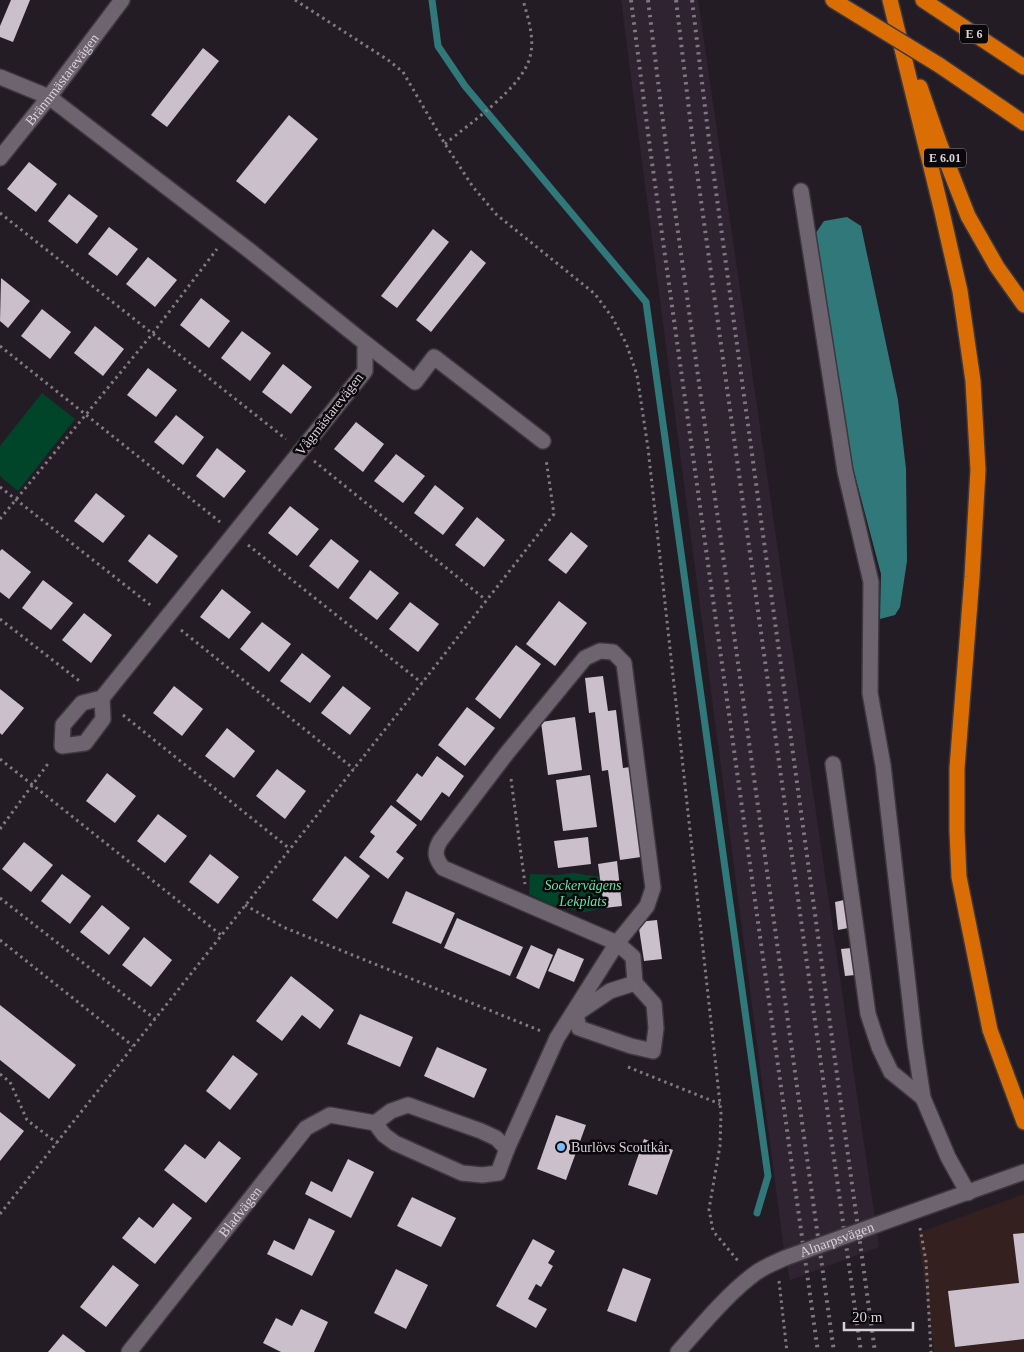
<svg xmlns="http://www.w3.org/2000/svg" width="1024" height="1352" font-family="'Times New Roman',serif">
  <rect width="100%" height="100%" fill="#241c25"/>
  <path fill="#2f2331" d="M621 0H698L879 1247 790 1280 785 1258Z"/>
  <path fill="#34211f" d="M1024 1194V1352H934L918 1233Z"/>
  <g fill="#004429">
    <path d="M42 393 75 419 18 491 0 476V446Z"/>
    <path d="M573 873 600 877 604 908 584 912 549 904 529 894 530 874 557 875Z"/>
  </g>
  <path fill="#30787a" d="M847 217 861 226 898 400 906 469 907 561 900 607 895 615 880 619 881 574 852 464 813 237 824 221Z"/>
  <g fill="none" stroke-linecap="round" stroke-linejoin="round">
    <path stroke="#30787a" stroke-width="7" d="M432 0 438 46 465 86 646 302 768 1176 757 1213"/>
  </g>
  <g fill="#cabfcb">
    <path d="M11 0H30L13 42 0 37V26Z"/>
    <path d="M203 48 219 61 167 127 151 115Z"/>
    <path d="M289 115 318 139 265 204 236 181Z"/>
    <path d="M29 162 57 184 36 212 7 189Z"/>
    <path d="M69 194 98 216 77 244 48 221Z"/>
    <path d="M109 227 138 249 117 276 88 254Z"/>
    <path d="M433 229 449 242 397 308 381 296Z"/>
    <path d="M471 250 486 263 431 332 416 320Z"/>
    <path d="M148 257 177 280 155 307 126 284Z"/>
    <path d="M1 278 30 301 8 328 0 321Z"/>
    <path d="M201 298 230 321 209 348 180 325Z"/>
    <path d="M42 309 71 332 50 359 21 336Z"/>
    <path d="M95 326 124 349 103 376 74 353Z"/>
    <path d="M242 331 271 353 250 381 221 358Z"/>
    <path d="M283 364 312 387 291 414 262 392Z"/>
    <path d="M148 368 177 390 156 417 127 395Z"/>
    <path d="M176 415 204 437 183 465 154 442Z"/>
    <path d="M356 422 384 444 363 472 334 449Z"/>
    <path d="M217 448 246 471 224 498 196 476Z"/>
    <path d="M396 454 425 476 403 503 374 481Z"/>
    <path d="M435 485 464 508 443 535 414 513Z"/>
    <path d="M96 493 125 516 103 543 74 521Z"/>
    <path d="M290 506 319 529 297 556 268 533Z"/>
    <path d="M477 517 505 540 484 567 455 545Z"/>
    <path d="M571 532 588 546 566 574 548 560Z"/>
    <path d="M149 534 178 556 157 584 128 561Z"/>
    <path d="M331 539 359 561 338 589 309 566Z"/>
    <path d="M2 549 31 572 9 599 0 592V551Z"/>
    <path d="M370 570 399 593 377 620 349 598Z"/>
    <path d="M43 580 73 603 51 630 22 608Z"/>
    <path d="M222 589 251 612 229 639 200 617Z"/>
    <path d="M559 601 587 623 555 666 526 644Z"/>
    <path d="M410 602 439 624 418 652 389 629Z"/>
    <path d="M84 613 112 635 91 663 62 640Z"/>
    <path d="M262 622 291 644 269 672 240 649Z"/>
    <path d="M516 645 541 664 500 719 475 699Z"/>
    <path d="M302 653 331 676 310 703 280 681Z"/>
    <path d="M603 676 608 711 616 710 623 768 630 767 641 857 620 860 608 770 602 771 595 712 589 713 585 678Z"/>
    <path d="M174 686 203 709 182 736 153 713Z"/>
    <path d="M343 686 371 708 350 735 321 713Z"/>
    <path d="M0 689 24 708 2 735 0 733Z"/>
    <path d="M467 707 495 728 465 766 438 745Z"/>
    <path d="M575 717 582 770 548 775 541 722Z"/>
    <path d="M227 728 255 751 234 778 205 756Z"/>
    <path d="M437 756 464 776 449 797 442 792 421 821 396 801 417 773 422 777Z"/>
    <path d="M277 769 306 791 285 819 256 796Z"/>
    <path d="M107 773 136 796 115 823 86 801Z"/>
    <path d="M590 775 597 827 563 831 556 780Z"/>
    <path d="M391 805 417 825 396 852 404 858 388 879 359 857 375 836 370 832Z"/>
    <path d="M158 814 187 836 165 863 137 841Z"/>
    <path d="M588 837 591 864 558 868 554 841Z"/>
    <path d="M24 842 53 865 31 892 2 869Z"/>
    <path d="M210 854 239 877 218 904 189 882Z"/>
    <path d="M345 856 370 876 337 919 312 900Z"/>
    <path d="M617 861 622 906 604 908 598 864Z"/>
    <path d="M62 874 91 896 70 924 41 901Z"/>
    <path d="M406 891 455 913 441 944 392 923Z"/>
    <path d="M844 900 848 928 838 930 835 902Z"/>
    <path d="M102 905 130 928 109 955 80 932Z"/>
    <path d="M457 918 523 947 510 976 444 948Z"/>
    <path d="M657 920 662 959 644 961 638 922Z"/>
    <path d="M144 937 172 960 151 987 122 965Z"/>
    <path d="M531 945 553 955 539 989 516 978Z"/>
    <path d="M558 948 584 959 574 982 548 971Z"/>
    <path d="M851 948 855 975 845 976 841 949Z"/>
    <path d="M291 976 334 1010 320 1029 302 1015 282 1041 256 1021Z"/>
    <path d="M0 1005 76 1065 49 1099 0 1060Z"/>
    <path d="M360 1014 413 1037 400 1067 347 1044Z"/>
    <path d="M437 1047 487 1069 474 1098 424 1076Z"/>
    <path d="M233 1055 258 1074 230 1110 206 1091Z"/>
    <path d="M0 1112 24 1131 0 1161Z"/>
    <path d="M556 1115 586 1125 566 1180 537 1169Z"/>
    <path d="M644 1139 673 1150 657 1195 628 1185Z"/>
    <path d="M219 1141 241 1158 206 1203 164 1170 185 1144 205 1159Z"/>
    <path d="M348 1159 374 1172 351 1218 305 1194 311 1181 332 1192Z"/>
    <path d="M412 1197 456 1218 441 1247 397 1226Z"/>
    <path d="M173 1203 192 1218 155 1264 122 1238 139 1217 153 1228Z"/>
    <path d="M309 1218 335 1231 312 1276 267 1254 274 1240 294 1250Z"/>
    <path d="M1024 1233V1339L955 1347 948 1291 1019 1283 1013 1234Z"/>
    <path d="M533 1239 555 1251 548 1263 553 1266 541 1287 536 1284 528 1299 547 1309 536 1328 496 1306Z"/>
    <path d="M113 1265 139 1285 106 1327 80 1307Z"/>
    <path d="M623 1268 651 1279 636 1322 607 1311Z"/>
    <path d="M396 1269 428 1285 406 1329 374 1313Z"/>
    <path d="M301 1309 328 1322 314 1352H281L263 1343 276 1318 292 1326Z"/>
    <path d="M63 1334 86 1352H48Z"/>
  </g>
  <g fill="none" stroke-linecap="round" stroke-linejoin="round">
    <defs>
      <g id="minor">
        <path d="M0 77 49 97 250 251 365 343V371L102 698 82 703 63 725 62 746 85 743 103 719 102 698"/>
        <path id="s1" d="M0 158 49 97 122 0"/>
        <path d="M801 191 845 471 871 582 870 693 883 765 915 1045 923 1098 948 1157 968 1193"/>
        <path d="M365 343 415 382 434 357 543 441"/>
        <path d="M600 651 613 652 624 663 653 888 647 906 617 943 443 868C435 858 434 852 440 841L507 753 585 658Z"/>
        <path d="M833 764 868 1014 879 1047 891 1072 923 1098"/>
        <path d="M635 983 654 1004 656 1028 653 1051 631 1046 579 1028 576 1014 610 991Z"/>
        <path d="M507 1149 557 1038 617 943 633 957 635 983"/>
        <path d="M876 1225 1024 1172"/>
        <path id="s2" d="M129 1352 306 1128 330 1115 375 1123 384 1135 395 1143 462 1173 482 1175 498 1173 507 1149 496 1138 481 1131 408 1105 391 1111 375 1123"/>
        <path d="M678 1352C702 1325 728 1293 757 1272 766 1266 776 1262 785 1258"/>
      </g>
      <g id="highway">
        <path d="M833 0 859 16"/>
        <path d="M890 0 942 212 960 291 973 381 978 470 972 577 957 768V831L959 877 990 1030 1024 1122"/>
        <path d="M923 0 1024 67"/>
        <path d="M939 65 1024 123"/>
        <path d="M920 87 939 142 968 216 997 267 1024 305"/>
      </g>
    </defs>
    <use href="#minor" stroke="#3d373e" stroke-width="18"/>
    <use href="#highway" stroke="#3d373e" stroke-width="18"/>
    <g stroke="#817a82" stroke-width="3" stroke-dasharray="2.5 4" stroke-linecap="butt">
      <path d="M295 0 388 60 403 72 445 144 473 187 497 215 595 294 612 317 626 343 637 375 648 448 721 1113 720 1146 709 1209 713 1231 739 1262"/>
      <path d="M445 144C470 123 522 88 530 57 535 38 528 18 523 0"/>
      <path d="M0 213 286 439"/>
      <path d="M0 346 220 522"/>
      <path d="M314 461 486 600"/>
      <path d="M0 487 153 607"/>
      <path d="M0 519 153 333 217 249"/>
      <path d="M248 545 422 683"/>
      <path d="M0 619 82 683"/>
      <path d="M181 630 354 769"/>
      <path d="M123 715 290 849"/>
      <path d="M0 759 221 935"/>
      <path d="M511 779 525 884"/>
      <path d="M0 829 50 761"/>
      <path d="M0 898 155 1019"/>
      <path d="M245 905 283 927 541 1031"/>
      <path d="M0 940 133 1046"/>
      <path d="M628 1067 720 1104"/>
      <path d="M0 1074 10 1082 27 1120 57 1143"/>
      <path d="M0 1214 422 683 554 514 546 459"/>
      <path d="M920 1228 926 1261 931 1352"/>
      <path d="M779 1281 787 1352"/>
    </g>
    <use href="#minor" stroke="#6e646f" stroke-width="15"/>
    <use href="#highway" stroke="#da6e05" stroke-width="15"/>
    <g stroke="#7e777f" stroke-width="4" stroke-dasharray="2.5 5" stroke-linecap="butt">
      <path d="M631 0 650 148 818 1352"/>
      <path d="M648 0 666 146 834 1352"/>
      <path d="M676 0 693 143 861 1352"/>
      <path d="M692 0 709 140 875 1352"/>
    </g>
    <defs>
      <g id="minor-bridge">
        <path id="s3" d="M785 1258 876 1225"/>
      </g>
      <path id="highway-bridge" d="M859 16 939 65"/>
    </defs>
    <use href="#minor-bridge" stroke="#3d373e" stroke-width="18" stroke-linecap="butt"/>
    <use href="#highway-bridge" stroke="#3d373e" stroke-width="18" stroke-linecap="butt"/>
    <use href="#minor-bridge" stroke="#6e646f" stroke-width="15"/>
    <use href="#highway-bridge" stroke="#da6e05" stroke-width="15"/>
  </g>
  <circle fill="#7cbef9" stroke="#0b080b" stroke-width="2" cx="561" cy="1147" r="5"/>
  <g text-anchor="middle" stroke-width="5" stroke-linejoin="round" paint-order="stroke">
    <g fill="#0b080b" stroke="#9a959a" stroke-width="1">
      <rect x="960" y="24.5" width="28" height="19" rx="4"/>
      <rect x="924" y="148.5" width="42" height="19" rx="4"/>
    </g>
    <g font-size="12" font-weight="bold" fill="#d7d1d8">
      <text x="974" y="38">E 6</text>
      <text x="945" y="162">E 6.01</text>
    </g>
    <g font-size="14" fill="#d7d1d8" stroke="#0b080b">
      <text dy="5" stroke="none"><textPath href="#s1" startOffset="100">Brännmästarevägen</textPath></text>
      <text transform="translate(329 414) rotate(-52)" y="5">Vågmästarevägen</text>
      <text dy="5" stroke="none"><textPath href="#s2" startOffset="179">Bladvägen</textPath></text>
      <text dy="5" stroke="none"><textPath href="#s3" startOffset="55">Alnarpsvägen</textPath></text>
    </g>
    <g font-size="14" font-style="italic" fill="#61e4a5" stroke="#0b080b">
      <text x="583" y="890">Sockervägens<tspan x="583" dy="16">Lekplats</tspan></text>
    </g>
    <g font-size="14" fill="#d7d1d8" stroke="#0b080b" text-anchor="start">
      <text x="571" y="1152">Burlövs Scoutkår</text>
    </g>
  </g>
  <path d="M844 1322v8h69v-8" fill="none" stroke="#d7d1d8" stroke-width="2.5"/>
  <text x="852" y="1322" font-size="15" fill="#d7d1d8" stroke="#0b080b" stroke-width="4" paint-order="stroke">20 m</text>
</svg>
